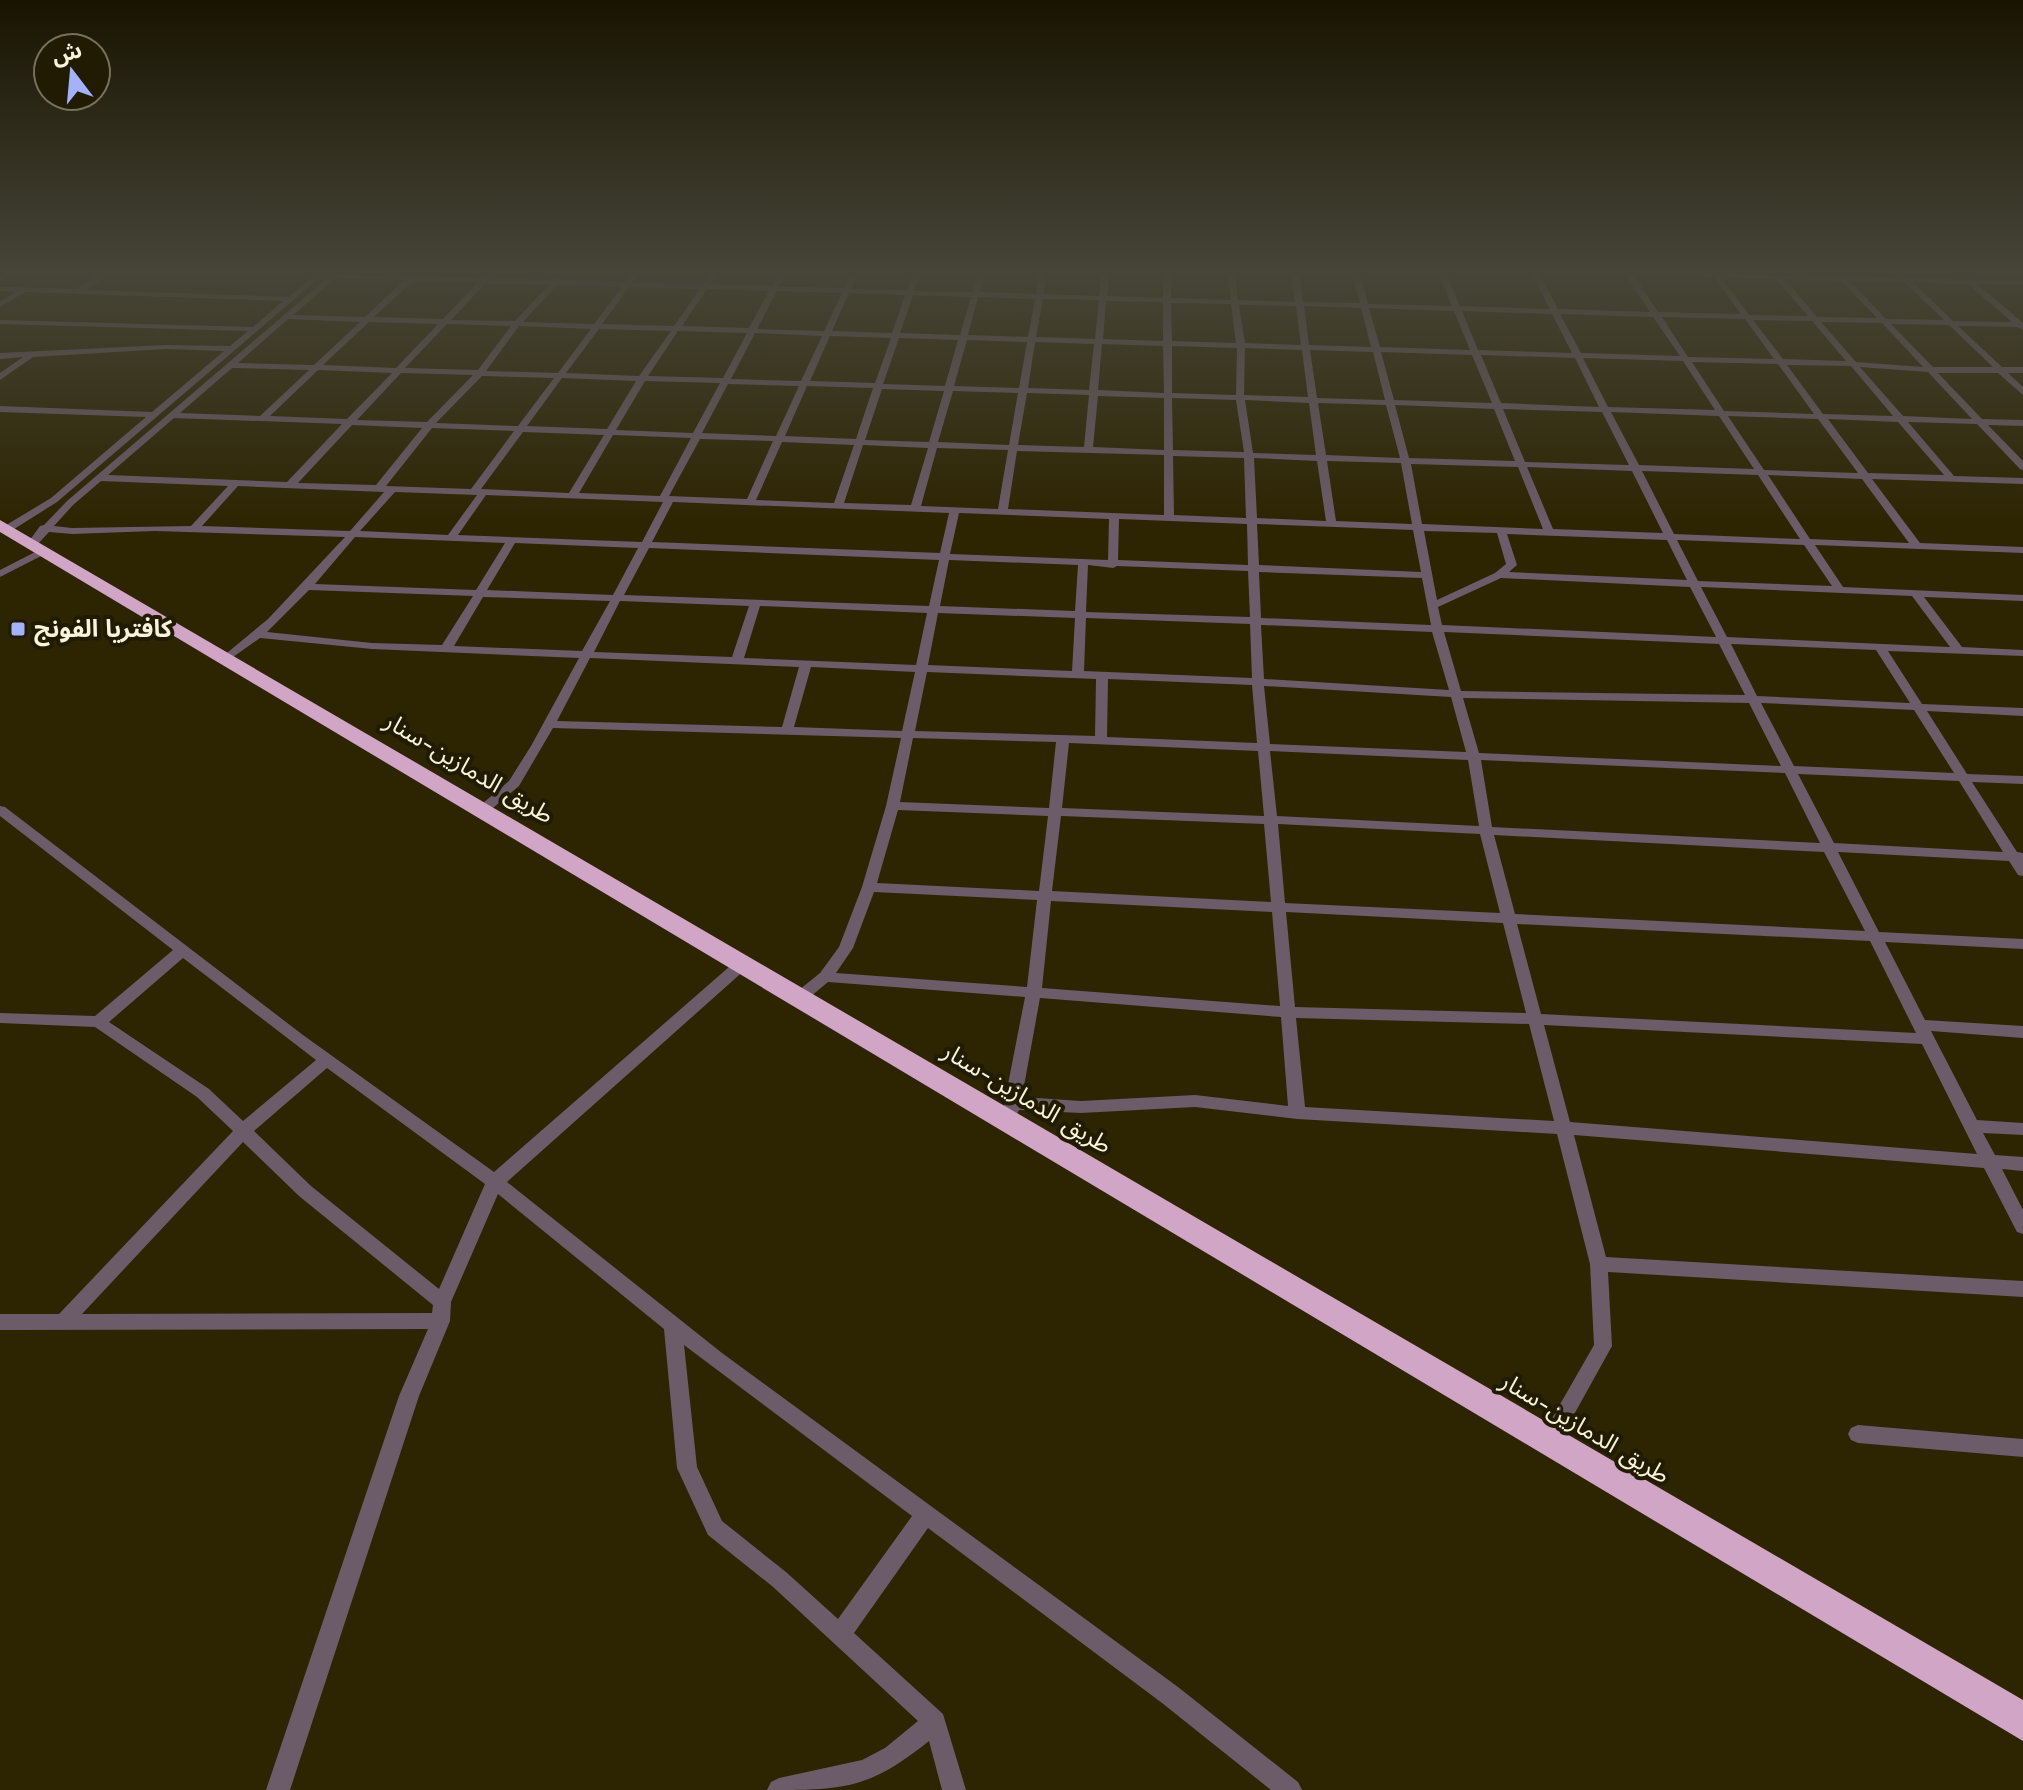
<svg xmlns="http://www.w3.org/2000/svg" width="2023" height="1790" font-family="'Work Sans','Noto Sans Arabic',sans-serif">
  <rect width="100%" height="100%" fill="#2d2401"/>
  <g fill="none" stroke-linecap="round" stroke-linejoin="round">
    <g fill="#6c5b68" fill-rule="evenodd">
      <path d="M3 274H12L0 281V276Z"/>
      <path d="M101 274H110L86 290 289 297 316 274H324L57 502 11 531H3V527L51 498 146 417 0 412V406L152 412 224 351 166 349 33 357 0 380V373L23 357 0 359V353L166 345 230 346 248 331 0 324V320L253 327 283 301 25 292 0 307V302L15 292 0 291V287L76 289Z"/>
      <path d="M332 274 409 276 417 274V276L482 278 488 274 492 276 490 278 553 280 558 277 561 280 625 282 631 274H639L633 282 703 284 710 274H718L710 285 772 286 778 274H786L779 287 844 288 850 274H858L851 289 907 290 912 274H920L914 291 972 292 977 274H985L980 292 1036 294 1039 274H1047L1043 294 1099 296 1101 274H1109L1107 296 1163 298V274H1171V298L1231 300 1227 274H1235L1238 300 1295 302 1291 274H1299L1303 302 1360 303 1352 274H1360L1368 304 1452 306 1439 274H1447L1460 306 1550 309 1532 274H1540L1558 309 1650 312 1625 274H1633L1658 312 1741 314 1714 277 1675 276 1671 274 1842 275 1899 278V274H1902L1908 278 2023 281V285L1977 284 2023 323V330L2017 327 1958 326 2002 367H2023V373H2008L2023 387V395L1998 373H1938L1982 419 2023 420V426L1988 425 2023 461V470L2020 469 1977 424 1908 422 1954 476 2023 478V484L1872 479 1920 543 2023 547V553L1815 545 1843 587 2023 595V601L1924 597 1962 647 2023 650V656L1888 651 1922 704 2023 708V716L1927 711 1967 774 2023 776V784L1972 782 2017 852 2023 853V876L2018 875 2009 861 1838 852 1879 932 2023 939V949L1885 942 1925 1020 2023 1026V1038L1931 1031 1977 1120 2023 1123V1135L1983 1133 1995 1155 2023 1157V1171L2002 1169 2023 1210V1234L2017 1232 1984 1168 1574 1135 1606 1257 2023 1281V1297L1608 1272 1612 1346 1556 1447 1549 1450 1542 1447 1539 1441 1594 1345 1590 1264 1557 1134 1297 1119 1195 1107 1081 1113 1019 1110 1017 1114 1011 1116 1005 1114 1003 1110 1025 997 828 982 804 1002H794L791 998 794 994 820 973 839 947 862 887 886 806 901 738 553 728 519 786 487 813 482 814 475 810 509 781 531 746 579 658 372 649 260 638 226 662 222 661V657L268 619 345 537 155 531 72 534 49 532 36 546H28L27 544 40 526 44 525 67 501ZM1721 277 1776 279 1808 316 1749 315ZM336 278 404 280 365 317 293 315ZM1785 279 1841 281 1877 318 1817 317ZM413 281 478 282 443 319 374 317ZM1850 281 1904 282 1944 320 1886 319ZM1913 282 1968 284 2012 322 1953 321ZM486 283 549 285 515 321 451 320ZM557 285 622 287 594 324 523 322ZM629 287 700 289 674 326 602 324ZM707 289 769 291 749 328 682 326ZM777 291 842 293 824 331 757 329ZM849 293 905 295 892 333 832 331ZM913 295 971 297 960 335 900 333ZM978 297 1035 299 1028 337 968 335ZM1043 299 1099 300 1095 339 1036 337ZM1106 301 1163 302V341L1103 339ZM1171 303 1231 304 1236 343 1172 341ZM1239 305 1296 306 1301 345 1245 343ZM1304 306 1361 308 1371 347 1309 345ZM1369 308 1454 311 1470 350 1380 347ZM1462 311 1552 314 1572 353 1478 350ZM1560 314 1653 317 1680 356 1581 353ZM1662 317 1745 319 1774 359 1688 357ZM288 319 360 322 314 365 238 363ZM1753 320 1812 321 1846 361 1783 359ZM369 322 438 324 396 368 323 365ZM1821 322 1882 323 1923 367 1856 362ZM447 324 511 326 478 370 405 368ZM1891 324 1949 325 1993 367H1933ZM519 326 591 329 558 373 486 371ZM599 329 671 331 639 376 566 373ZM678 331 747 333 723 378 648 376ZM755 333 822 336 801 381 731 379ZM830 336 891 338 875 383 810 381ZM899 338 958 340 945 386 883 384ZM967 340 1027 342 1019 388 954 386ZM1035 342 1094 344 1089 390 1028 388ZM1102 344 1163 346 1164 393 1098 390ZM1172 346 1237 348 1236 395 1172 393ZM1245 348 1302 350 1308 397 1244 395ZM1310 350 1373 352 1385 400 1317 398ZM1381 352 1472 355 1492 403 1394 400ZM1481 355 1575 358 1599 407 1501 403ZM1583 358 1683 361 1715 410 1608 407ZM1692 362 1778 364 1814 414 1724 411ZM1787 365 1851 366 1893 416 1823 414ZM1860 367 1928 372 1972 419 1903 416ZM232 368 309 370 260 416 180 413ZM318 370 392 373 347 419 270 416ZM401 373 473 375 427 422 357 420ZM482 376 554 378 518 426 436 423ZM562 378 636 381 607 429 527 426ZM645 381 720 383 693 433 616 430ZM728 384 799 386 776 436 702 433ZM807 386 873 388 856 439 785 436ZM882 389 944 391 929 442 865 440ZM953 391 1018 393 1009 445 938 442ZM1027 393 1089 395 1084 447 1018 445ZM1098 396 1164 398V450L1093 447ZM1172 398 1236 400 1244 452 1173 450ZM1245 400 1309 403 1316 455 1253 453ZM1318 403 1386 405 1400 458 1326 455ZM1395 405 1494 409 1515 461 1409 458ZM1503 409 1602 412 1629 465 1525 462ZM1611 412 1719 416 1754 469 1639 465ZM1728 416 1818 419 1858 473 1764 470ZM174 418 342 424 287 482 108 475ZM1828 419 1898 422 1944 475 1868 473ZM352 425 422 428 376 485 298 483ZM432 428 514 431 471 489 386 486ZM523 432 604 435 569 493 481 489ZM613 435 691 438 660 496 579 493ZM700 439 773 441 747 499 669 496ZM782 442 854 445 834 503 756 500ZM863 445 928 448 911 505 844 503ZM937 448 1008 450 998 509 921 506ZM1017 451 1164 455V515L1008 509ZM1173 456 1244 458 1246 518 1174 515ZM1254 458 1317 461 1326 521 1257 518ZM1327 461 1401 463 1412 524 1336 521ZM1411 464 1518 467 1543 529 1422 524ZM1527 467 1632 471 1663 533 1553 529ZM1642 471 1758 475 1800 539 1674 534ZM1768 475 1862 479 1909 543 1810 539ZM101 481 228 486 191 526 72 528 54 526 73 505ZM238 486 384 492 350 531 202 526ZM395 492 477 495 448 535 360 531ZM486 495 663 502 642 542 458 535ZM673 502 949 513 940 553 652 542ZM959 513 1109 519 1108 560 950 554ZM1119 519 1247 524 1248 565 1118 560ZM1257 524 1413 530 1421 572 1259 565ZM1424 531 1497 533 1506 564 1495 573 1437 600ZM1507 534 1667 540 1687 580 1509 572 1517 565ZM355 537 505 543 476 590 315 584ZM1677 540 1804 545 1832 586 1698 581ZM515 543 638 548 613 595 487 590ZM649 548 939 560 929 606 624 595ZM949 560 1078 565 1075 611 940 606ZM1088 565 1113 568 1117 566 1248 571 1250 617 1086 612ZM1259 572 1422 578 1431 625 1261 618ZM1501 578 1690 587 1716 637 1442 625 1438 607ZM1701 587 1912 596 1950 647 1727 637ZM309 590 473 596 442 645 372 643 267 632ZM483 597 610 601 582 651 454 646ZM620 601 749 606 732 657 594 652ZM760 606 927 613 916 665 744 658ZM938 613 1075 618 1072 671 928 665ZM1086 618 1250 624 1252 678 1084 671ZM1261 625 1432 632 1449 690 1264 679ZM1444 632 1719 644 1745 695 1461 691ZM1731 644 1876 650 1910 703 1757 696ZM590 658 799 667 782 727 557 721ZM811 667 915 672 902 731 794 727ZM927 672 1096 679 1095 736 915 731ZM1108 679 1252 685 1257 743 1107 737ZM1264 686 1451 697 1466 752 1270 744ZM1463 698 1749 703 1781 766 1479 753ZM1761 703 1914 710 1954 773 1794 766ZM913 738 1056 742 1049 808 900 802ZM1069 743 1258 751 1264 816 1062 808ZM1270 751 1468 760 1479 826 1277 816ZM1481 760 1785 773 1820 843 1492 827ZM1798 774 1959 781 2003 852 1834 843ZM898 810 1048 816 1039 891 877 883ZM1061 816 1264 824 1271 902 1052 891ZM1278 824 1480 834 1500 913 1285 903ZM1494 835 1824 852 1865 931 1515 914ZM874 892 1037 900 1027 987 836 973 853 948ZM1051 901 1272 912 1280 1006 1042 988ZM1286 912 1503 923 1526 1013 1295 1007ZM1517 924 1870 941 1916 1033 1541 1014ZM1040 998 1281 1017 1288 1106 1195 1095 1081 1101 1022 1097ZM1296 1018 1529 1024 1554 1121 1305 1107ZM1544 1025 1922 1044 1977 1154 1570 1122Z"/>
      <path d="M43 548 48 551 47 553 0 577V570Z"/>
      <path d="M0 806 5 807 303 1035 494 1172 737 960H747L749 964 747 968 507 1182 722 1353 1178 1687 1298 1782 1302 1790H1271L1162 1703 928 1528 854 1633 943 1714 966 1790H942L929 1741C868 1790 843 1790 767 1790L771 1782 779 1778 862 1760 885 1748 918 1721 772 1586 708 1535 677 1468 664 1329 498 1194 451 1302 450 1321 419 1396 290 1790H266L399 1396 428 1329 0 1330V1314H59L233 1131 197 1097 95 1027 0 1023V1013L95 1016 173 950 0 816ZM183 958 316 1060 243 1121 209 1089 109 1022ZM327 1068 485 1184 439 1289 311 1186 254 1131ZM243 1142 299 1196 433 1305 432 1313 82 1314ZM684 1345 912 1516 838 1619 786 1572 722 1521 697 1467Z"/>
      <path d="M1858 1425 2023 1439V1457L1858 1443 1851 1440 1848 1434 1851 1428Z"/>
    </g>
    <path fill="#d1a5c6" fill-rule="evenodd" d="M0 520 2023 1700V1741L0 532Z"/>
  </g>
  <linearGradient id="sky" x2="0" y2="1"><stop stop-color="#191401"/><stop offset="0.52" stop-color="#464538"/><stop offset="1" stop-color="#464538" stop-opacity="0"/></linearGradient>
  <rect width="2023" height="524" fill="url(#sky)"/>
  <rect fill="#a4b2fc" stroke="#211b03" stroke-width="3" x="10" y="621" width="16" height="16" rx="4"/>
  <g text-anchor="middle" stroke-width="8" stroke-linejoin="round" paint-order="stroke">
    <g font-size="24" font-weight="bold" fill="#faf3db" stroke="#211b03" text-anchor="start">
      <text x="34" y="637">كافتريا الفونج</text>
    </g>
    <g font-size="24" fill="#faf3db" stroke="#211b03">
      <text transform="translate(469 768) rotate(31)" y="8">طريق الدمازين-سنار</text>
      <text transform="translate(1027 1098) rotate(31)" y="8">طريق الدمازين-سنار</text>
      <text transform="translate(1585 1428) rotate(31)" y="8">طريق الدمازين-سنار</text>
    </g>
  </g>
  <g transform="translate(72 72) rotate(344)"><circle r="38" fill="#211b03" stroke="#787159" stroke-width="2"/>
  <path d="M0-6L14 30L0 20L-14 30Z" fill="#a4b2fc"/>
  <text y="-12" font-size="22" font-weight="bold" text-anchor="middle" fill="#faf3db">ش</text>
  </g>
</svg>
